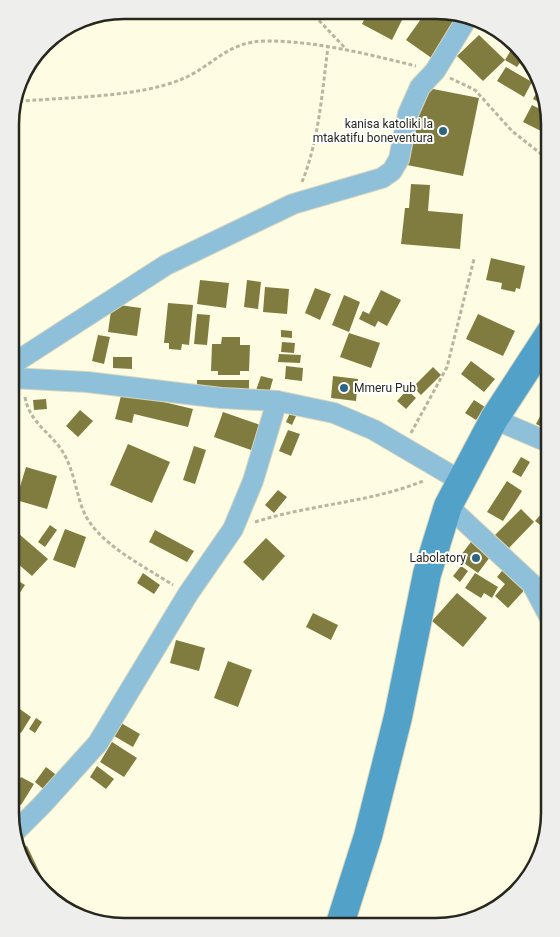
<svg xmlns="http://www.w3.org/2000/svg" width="560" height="937" font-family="Roboto,sans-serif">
  <rect width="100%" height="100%" fill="#fefde3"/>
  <g fill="#807b3e">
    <path d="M368 12H406L392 40 362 24Z"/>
    <path d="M426 12H459L465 15 433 59 406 40Z"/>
    <path d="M479 35 505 60 483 81 457 56Z"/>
    <path d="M514 45 524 57 517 67 505 60Z"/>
    <path d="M506 67 532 82 524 97 497 81Z"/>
    <path d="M541 85 543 86 547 107 533 99Z"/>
    <path d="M423 87 479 98 463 176 407 165Z"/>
    <path d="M532 105 548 113 541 131 523 122Z"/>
    <path d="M411 184 430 185 428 211 463 214 460 249 401 244 405 208H409Z"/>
    <path d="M491 258 525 266 520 289 516 288 515 292 501 289 502 283 486 280Z"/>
    <path d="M200 280 229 283 226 308 197 304Z"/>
    <path d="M247 280 261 282 258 309 244 307Z"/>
    <path d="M265 287 289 289 287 314 263 312Z"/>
    <path d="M315 288 331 294 320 320 305 313Z"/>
    <path d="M381 290 401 300 387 326 378 321 375 327 359 319 363 311 369 314Z"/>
    <path d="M344 295 360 302 349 332 332 325Z"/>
    <path d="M168 303 193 305 189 345 182 344 181 350 169 349V343H164Z"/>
    <path d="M112 304 141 308 137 336 108 332Z"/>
    <path d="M197 314 210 315 207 345 194 344Z"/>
    <path d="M478 314 515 331 503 356 466 339Z"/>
    <path d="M281 330 292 331V338L281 337Z"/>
    <path d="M349 333 380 343 371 368 340 357Z"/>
    <path d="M98 335 110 337 104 364 92 361Z"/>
    <path d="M222 337H240V345H250L249 371H240V375H218V371H211L212 344H221Z"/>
    <path d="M282 342 295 343 294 353 281 352Z"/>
    <path d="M279 354 301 355 300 363 278 362Z"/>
    <path d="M113 357H132V369L113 368Z"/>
    <path d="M471 361 495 379 484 392 461 374Z"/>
    <path d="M286 366 303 368 302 381 285 379Z"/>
    <path d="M433 367 441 375 421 395 413 387Z"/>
    <path d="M261 376 273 379 267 400 254 396Z"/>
    <path d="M333 376 358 379 356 401 331 398Z"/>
    <rect x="197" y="380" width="52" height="12"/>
    <path d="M407 390 416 398 406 409 397 401Z"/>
    <path d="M122 392 193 409 188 427 134 414 132 423 115 419Z"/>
    <path d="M550 397V431L536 424Z"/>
    <path d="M46 399 47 409 34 410 33 400Z"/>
    <path d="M474 400 485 407 476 420 465 413Z"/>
    <path d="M80 410 93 421 78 437 66 426Z"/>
    <path d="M223 412 266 427 257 452 214 437Z"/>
    <path d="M290 413 296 416 292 425 286 422Z"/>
    <path d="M288 430 300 434 291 456 279 451Z"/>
    <path d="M128 444 170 462 152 503 110 485Z"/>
    <path d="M194 446 206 450 195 484 183 480Z"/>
    <path d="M521 457 530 462 521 477 512 472Z"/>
    <path d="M10 458 19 460 14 483 10 482Z"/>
    <path d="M26 467 57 476 47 509 16 500Z"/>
    <path d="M507 481 522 491 503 521 487 512Z"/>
    <path d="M278 490 287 497 274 513 265 505Z"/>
    <path d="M550 504V528L548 531 535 521Z"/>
    <path d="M521 509 534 522 508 549 494 536Z"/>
    <path d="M50 525 57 530 45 547 38 542Z"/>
    <path d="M65 529 86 537 75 568 53 560Z"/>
    <path d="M155 530 194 551 187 562 149 542Z"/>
    <path d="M19 534 48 559 32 576 10 557V543Z"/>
    <path d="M266 538 285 556 263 581 243 562Z"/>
    <path d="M474 538 493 553 478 573 458 559Z"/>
    <path d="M461 566 468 571 460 582 453 576Z"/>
    <path d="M506 566 529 585 508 608 495 596 505 584 497 577Z"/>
    <path d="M143 573 160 585 154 594 137 583Z"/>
    <path d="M475 573 498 587 492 598 484 593 481 598 465 588Z"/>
    <path d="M10 576 25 585 15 600 10 597Z"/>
    <path d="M457 593 487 618 463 647 432 621Z"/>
    <path d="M313 613 338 625 331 640 306 627Z"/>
    <path d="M176 640 205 648 199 671 170 663Z"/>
    <path d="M228 661 252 670 238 707 214 698Z"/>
    <path d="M17 707 31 717 21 733 10 726V717Z"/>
    <path d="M36 718 42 722 35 733 29 729Z"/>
    <path d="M121 723 140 734 133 747 114 736Z"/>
    <path d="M112 742 137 758 124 777 100 762Z"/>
    <path d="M97 766 114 779 106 789 90 777Z"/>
    <path d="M46 767 59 777 47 792 35 782Z"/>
    <path d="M21 777 34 784 21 805 10 799V796Z"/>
    <path d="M27 846 49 892 47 894 19 857 17 850Z"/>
  </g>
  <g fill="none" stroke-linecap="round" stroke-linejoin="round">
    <defs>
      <g id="street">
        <path d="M11 365 166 265 293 204 382 178 392 171 399 159 408 114 420 87 435 71 468 17"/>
        <path d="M11 378 87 382 221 398 277 401 334 413 374 430 461 481"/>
        <path d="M494 419 550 443"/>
        <path d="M448 506 532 584 550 618"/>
        <path d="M14 833 42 805 98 743 188 594 233 529 253 481 277 401"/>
      </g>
      <path id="secondary" d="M339 927 368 836 398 717 427 574 448 506 494 419 550 333"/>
    </defs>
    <use href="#street" stroke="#d7d6bf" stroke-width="22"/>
    <use href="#secondary" stroke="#d7d6bf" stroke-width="30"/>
    <g stroke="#b7b6a2" stroke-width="3" stroke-dasharray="4 2.5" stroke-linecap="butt">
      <path d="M310 11 346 49"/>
      <path d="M450 78 475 90 512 131 550 161"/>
      <path d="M13 102C62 97 138 98 182 79 212 67 227 41 266 41 317 41 367 54 416 66"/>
      <path d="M302 182C319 140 322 93 328 47"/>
      <path d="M25 397C29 421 48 431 61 449 74 469 75 489 83 510 96 543 144 566 173 585"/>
      <path d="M411 433 447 367 474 259"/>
      <path d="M255 522C311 504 369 503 423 481"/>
    </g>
    <use href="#street" stroke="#8ec0da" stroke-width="20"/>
    <use href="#secondary" stroke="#52a1c9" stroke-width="28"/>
  </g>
  <g fill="#2d647f" stroke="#fff" stroke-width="2">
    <circle cx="443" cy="131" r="5"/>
    <circle cx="344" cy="388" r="5"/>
    <circle cx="476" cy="558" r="5"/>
  </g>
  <g text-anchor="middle" stroke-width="4" stroke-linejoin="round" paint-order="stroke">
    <g font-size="12" fill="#27271d" stroke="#fff" text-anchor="end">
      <text x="433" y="128">kanisa katoliki la<tspan x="433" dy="14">mtakatifu boneventura</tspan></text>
      <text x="354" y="392" text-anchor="start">Mmeru Pub</text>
      <text x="466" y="562">Labolatory</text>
    </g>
  </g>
  <path d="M0 0H560V937H0ZM124 19H436A105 105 0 0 1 541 124V813A105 105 0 0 1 436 918H124A105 105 0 0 1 19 813V124A105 105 0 0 1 124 19Z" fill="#eeeeed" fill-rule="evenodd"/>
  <path fill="none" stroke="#27271d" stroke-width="2.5" d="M124 19H436A105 105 0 0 1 541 124V813A105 105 0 0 1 436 918H124A105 105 0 0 1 19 813V124A105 105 0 0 1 124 19Z"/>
</svg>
